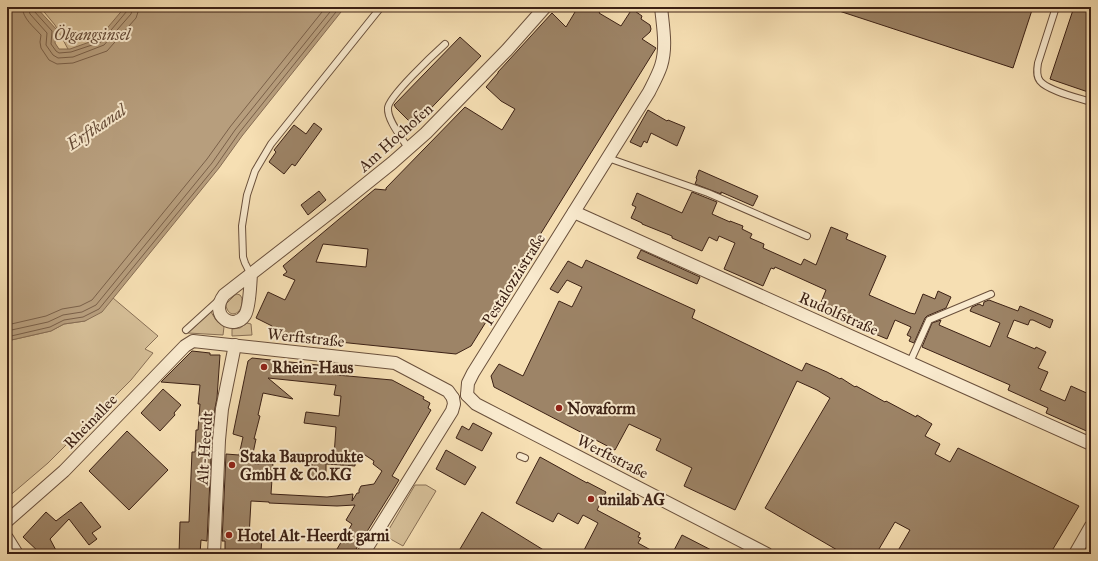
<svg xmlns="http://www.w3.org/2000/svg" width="1098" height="561" font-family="'IM FELL Great Primer',serif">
  <rect width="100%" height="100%" fill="#f6dfb3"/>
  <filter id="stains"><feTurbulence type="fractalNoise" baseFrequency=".005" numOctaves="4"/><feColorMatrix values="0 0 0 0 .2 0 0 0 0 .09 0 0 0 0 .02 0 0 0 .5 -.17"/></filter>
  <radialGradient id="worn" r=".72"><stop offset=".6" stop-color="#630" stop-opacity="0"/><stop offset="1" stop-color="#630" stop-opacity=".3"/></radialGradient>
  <g fill="#d6bf98" stroke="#897056">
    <path d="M40 7H154L75 62 55 25Z"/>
    <path d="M237 294 240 295 242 298C242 302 242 308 239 311 232 318 226 311 226 304L235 295Z"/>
    <path d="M113 298 158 336 145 349 153 353 131 380 48 463 7 498V341L51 331 64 324 85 321Z"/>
    <path d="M211 312 216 320 224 327 223 335 188 333Z"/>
    <path d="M247 323 251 324 252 335 232 336V329L240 328Z"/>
    <path d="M415 485H426L436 491 403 546 385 536Z"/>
  </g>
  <path fill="#b79e7d" stroke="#866c53" d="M7 7H36L57 30 55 43 59 49H70L98 39 125 7H345L242 136 219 168 102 312 85 321 64 324 51 331 7 341Z"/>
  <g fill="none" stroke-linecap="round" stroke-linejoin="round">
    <g stroke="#7a6049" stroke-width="1">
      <path d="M22 7C23 19 34 27 41 35L40 42 41 48 49 60 57 64 73 63 107 51 136 18 138 12 139 7"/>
      <path d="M28 7 30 14 47 33 46 45 53 55 58 58 73 57 104 45 131 14 133 7"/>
      <path d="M33 7 34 11 52 31 51 44 56 51 59 53 71 52 101 42 127 11 128 7"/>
      <path d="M7 325 46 316 62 309 80 306 92 300 207 159 230 127 326 7"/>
      <path d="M7 331 48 322 63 315 82 312 96 305 212 163 235 130 334 7"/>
      <path d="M7 337 50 327 64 320 83 317 99 309 216 166 239 133 340 7"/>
    </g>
  </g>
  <g fill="#9d8467" stroke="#3c2115" fill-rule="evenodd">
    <path d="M578 7H603L599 13 621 26 632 9 642 16 641 19 650 25 651 29 650 32 642 39 656 48 471 346 456 354 271 335 272 326 256 318 268 292 285 300 295 280 283 275 287 272 283 266 375 189 386 190V188L465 107 502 130 515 109 501 101 486 87 498 73V72L552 13 566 27ZM323 244 368 249 366 267 316 262Z"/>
    <path d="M834 7H1033L1013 68 833 9Z"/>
    <path d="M1074 7H1091V93L1050 79Z"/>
    <path d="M460 37 481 56 414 126 396 108 394 105Z"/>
    <path d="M648 110 667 121 668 120 685 127 677 146 651 133 647 143 644 141 641 147 630 142Z"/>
    <path d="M314 123 322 129 295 166 292 164 284 174 269 162 276 152 274 150 294 125 306 134Z"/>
    <path d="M699 170 758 196 753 206 721 192V194L695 184 697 179 696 178Z"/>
    <path d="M319 191 326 200 308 215 301 205Z"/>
    <path d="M692 192 717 202 712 214 730 222V221L743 226 742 229 752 234 750 238 764 244 763 248 801 265 804 259 816 265 831 227 848 234 846 239 886 256 869 295 910 313 915 314 923 294 935 299 938 291 951 297 946 308 927 316 925 318 914 343 909 341 911 337 907 335 911 327 895 320 887 339 818 310 826 290 775 267 774 269 771 268 763 286 724 269 735 243 719 236 717 241 709 237 702 251 672 238V236L642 224V223L631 218 636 207 632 205 637 193 682 213Z"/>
    <path d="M641 250 700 277 697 284 637 258Z"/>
    <path d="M586 260 695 310 692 318 802 371 806 363 827 372 840 379 841 378 855 387 856 386 885 402 886 401 916 417 917 415 932 424 925 436 940 444 935 454 950 462 958 448 1079 506 1050 554H896L910 530 895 522 876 554H844L765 508 830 398 817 390 797 381 735 510 684 486 692 468 656 450 661 439 629 424 615 450 494 387 491 376 499 364 523 376 559 301 572 307 582 287 567 280 558 293 550 289 568 261 582 268Z"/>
    <path d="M989 300 1018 311 1020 306 1053 320 1050 328 1033 320H1030L1028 325 1014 320 1007 337 1035 349 1036 347 1046 352 1038 368 1048 372 1040 390 1065 401 1071 386 1091 395V433L1046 413 1048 408 1008 390 1010 385 922 347 932 323 941 320 939 325 990 347 1000 323 970 311 972 307 979 304 983 306 984 302Z"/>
    <path d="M192 351 210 353V355H220L217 398 215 408 212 439 207 541 201 540 200 554H179L180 522H189L192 452H195L196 430H198L200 404H198L200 385 161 382Z"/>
    <path d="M252 358 337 367V375L392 380 424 397 423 399 430 403 428 408 431 410 392 476 399 480 353 554H334L352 524 346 520 355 505 337 506 269 503V502L251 501 249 537H262L261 551 256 550V554H225V541H222L226 454 239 455 243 437 233 434 248 361ZM268 378 336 385 334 395 341 396 339 416 306 412 304 423 336 427 334 456 305 454V462L312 463 311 478 326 477V464L355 466V453L360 456 365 455 374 461 373 464 382 471 374 484 361 486 359 490V493H357L352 501 353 494 327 497 271 494 273 464H255L256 458H252L256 439H254L260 416 258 415 263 393 293 399Z"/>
    <path d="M163 389 181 405 174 413 175 415 160 431 141 413Z"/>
    <path d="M473 423 492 433 482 451 456 438 462 426 469 430Z"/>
    <path d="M127 431 168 470 129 510 89 471Z"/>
    <path d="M446 450 476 467 465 485 436 469Z"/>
    <path d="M540 457 587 483V482L606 492 597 510 640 533 638 537 641 538 638 543 658 554H582L598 523 583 515 578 524 558 513 553 522 516 503Z"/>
    <path d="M81 502 101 527 92 533 97 539 89 545 69 519 50 539 58 554H41L23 537 46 512 56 521Z"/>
    <path d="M482 512 550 554H457Z"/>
    <path d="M682 535 719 554H672Z"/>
  </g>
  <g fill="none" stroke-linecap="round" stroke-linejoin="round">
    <defs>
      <g id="lane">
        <path d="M1056 7 1038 63C1037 69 1036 76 1040 81 1048 91 1079 98 1091 102"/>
        <path d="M408 148C402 138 387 120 388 108 388 97 435 53 445 44"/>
        <path d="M608 158 708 193 807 236"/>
        <path d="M251 275 245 263 243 257 242 226 247 195 255 171 271 144 381 7"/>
        <path d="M186 330 219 300"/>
        <path d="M910 362 929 320 991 294"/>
        <path d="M520 456 525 458"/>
      </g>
      <g id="street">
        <path d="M574 212 1091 444"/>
        <path d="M251 275C250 285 250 307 245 315 235 331 208 317 224 295L341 204 392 163 426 133 507 50 545 7"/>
        <path d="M467 395 468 383 473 373 649 92C653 84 658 75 661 66 667 47 663 27 661 7"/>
        <path d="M467 395 476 404 767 554"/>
        <path d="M7 521 64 471 185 346 193 341 395 363 448 391 453 398"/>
        <path d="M7 538 17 554"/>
        <path d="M214 554 219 440 222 409 235 345"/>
        <path d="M363 554 452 411 454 404 453 398"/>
        <path d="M1075 554 1091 526"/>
      </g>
    </defs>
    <use href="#lane" stroke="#6a503c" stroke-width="8"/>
    <use href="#street" stroke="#6a503c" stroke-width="14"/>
    <use href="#lane" stroke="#f9eace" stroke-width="6"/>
    <use href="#street" stroke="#f9eace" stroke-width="12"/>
  </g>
  <g fill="#8f2418" stroke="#f9eace" stroke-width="1.5">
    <circle cx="264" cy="367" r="4"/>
    <circle cx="559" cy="408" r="4"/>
    <circle cx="232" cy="465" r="4"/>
    <circle cx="591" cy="499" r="4"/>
    <circle cx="229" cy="535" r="4"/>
  </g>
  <g text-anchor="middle" stroke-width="4" stroke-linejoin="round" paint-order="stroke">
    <g font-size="16" font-style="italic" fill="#624836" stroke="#f9eace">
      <text x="92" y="40">Ölgangsinsel</text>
    </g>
    <g font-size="16" fill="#3c2115" stroke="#f9eace">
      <text transform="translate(395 137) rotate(-42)" y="6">Am Hochofen</text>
      <text transform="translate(513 279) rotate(-58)" y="6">Pestalozzistraße</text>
      <text transform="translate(839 313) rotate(24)" y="6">Rudolfstraße</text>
      <text transform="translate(306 337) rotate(6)" y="6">Werftstraße</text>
      <text transform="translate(90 421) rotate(-46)" y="6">Rheinallee</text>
      <text transform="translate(204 448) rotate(-86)" y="6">Alt-Heerdt</text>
      <text transform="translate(613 456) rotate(27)" y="6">Werftstraße</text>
    </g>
    <g font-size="16" font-weight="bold" fill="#3c2115" stroke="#f9eace" text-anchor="start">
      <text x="272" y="373">Rhein-Haus</text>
      <text x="567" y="414">Novaform</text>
      <text x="240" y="462">Staka Bauprodukte<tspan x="240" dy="18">GmbH &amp; Co.KG</tspan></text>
      <text x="599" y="505">unilab AG</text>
      <text x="237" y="541">Hotel Alt-Heerdt garni</text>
    </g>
    <g font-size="17" font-style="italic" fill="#674d39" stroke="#f9eace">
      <text transform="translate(96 127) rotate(-34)" y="6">Erftkanal</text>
    </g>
  </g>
  <rect width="1098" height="561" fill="none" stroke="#f6dfb3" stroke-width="24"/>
  <rect x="8" y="8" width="1082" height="545" fill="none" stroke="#3c2115" stroke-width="2"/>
  <rect x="12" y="12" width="1074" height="537" fill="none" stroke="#3c2115"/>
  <rect width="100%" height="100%" filter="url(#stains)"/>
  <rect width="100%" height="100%" fill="url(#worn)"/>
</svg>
